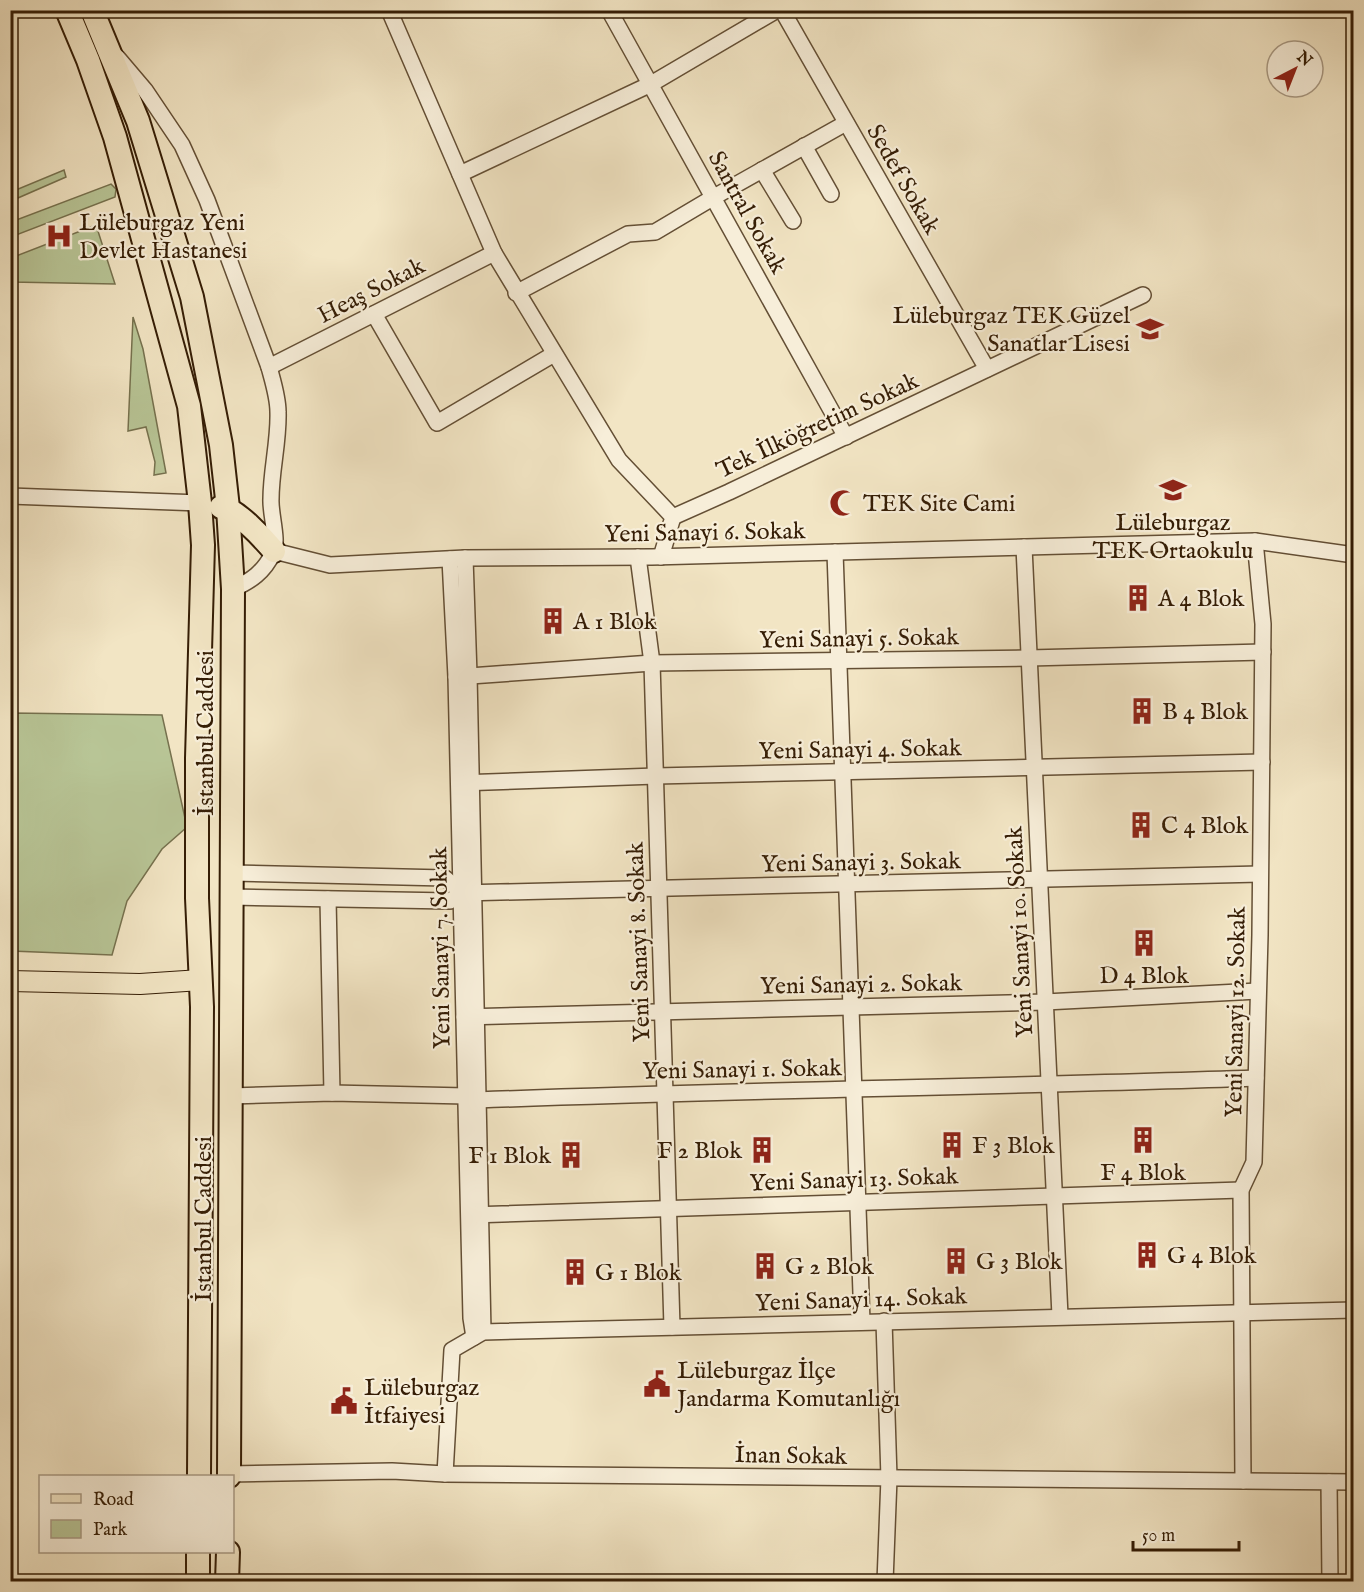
<svg xmlns="http://www.w3.org/2000/svg" width="1364" height="1592" font-family="'IM FELL English',serif">
  <rect width="100%" height="100%" fill="#f2e5c4"/>
  <filter id="stains"><feTurbulence type="fractalNoise" baseFrequency=".00333" numOctaves="4"/><feColorMatrix values="0 0 0 0 .2 0 0 0 0 .09 0 0 0 0 .02 0 0 0 .5 -.17"/></filter>
  <radialGradient id="worn" r=".72"><stop offset=".6" stop-color="#630" stop-opacity="0"/><stop offset="1" stop-color="#630" stop-opacity=".3"/></radialGradient>
  <g fill="#b8c596" stroke="#76714e" stroke-width="1.5">
    <path d="M64 170 66 177 11 201V192Z"/>
    <path d="M111 184 116 189 115 197 11 237V222Z"/>
    <path d="M96 225 115 284 11 282V258Z"/>
    <path d="M133 317 143 349 166 473 154 475 155 462 146 427 128 431Z"/>
    <path d="M11 713 162 715 187 827 162 849 127 901 112 955 11 951Z"/>
  </g>
  <g fill="none" stroke-linecap="round" stroke-linejoin="round">
    <defs>
      <g id="minor">
        <path d="M389 10 494 253 619 460 673 517 661 557"/>
        <path d="M609 10 846 437"/>
        <path d="M782 10 987 369"/>
        <path d="M117 57 145 90 182 145 207 200 269 367C273 382 278 397 278 412 279 441 271 470 271 499 270 513 279 541 273 553 264 572 251 581 233 589"/>
        <path d="M804 146 831 194"/>
        <path d="M762 170 793 221"/>
        <path d="M460 174 651 84 777 10"/>
        <path d="M516 293 628 234 655 232 714 197 846 123"/>
        <path d="M374 314 437 423 554 354"/>
        <path d="M269 367 494 253"/>
        <path d="M10 496 200 503"/>
        <path d="M673 517 729 492 1143 295"/>
        <path d="M1024 547 1060 1316"/>
        <path d="M274 551 330 565 465 558 652 557 1255 541 1354 555"/>
        <path d="M835 552 862 1322"/>
        <path d="M638 557 652 663 672 1327"/>
        <path d="M465 558 469 675 483 1332"/>
        <path d="M450 559 456 677 471 1318 474 1337"/>
        <path d="M456 677 652 663 1029 658 1263 652"/>
        <path d="M459 783 656 776 1262 762"/>
        <path d="M231 873 445 878 462 893"/>
        <path d="M231 897 450 901 462 893 1260 874"/>
        <path d="M328 899 332 1093"/>
        <path d="M464 1017 1045 1002 1258 991"/>
        <path d="M230 1096 332 1093 466 1096 478 1100C737 1090 997 1087 1256 1078"/>
        <path d="M471 1215 1241 1190"/>
        <path d="M884 1321 889 1478 885 1582"/>
        <path d="M229 1474 392 1471 445 1474 1354 1482"/>
        <path d="M445 1474 452 1350 483 1332 1354 1310"/>
        <path d="M1243 1481 1241 1190 1254 1162 1260 935 1263 624 1255 541"/>
        <path d="M1329 1482 1330 1582"/>
      </g>
      <path id="major" d="M10 981 140 984 201 980"/>
      <g id="highway">
        <path d="M67 10 88 60 115 137 189 406 200 503 203 545 197 758V898L202 1007 199 1476"/>
        <path d="M92 10 138 121 192 297 221 445 228 508 233 589 229 1476"/>
        <path d="M221 507C236 509 264 539 274 551"/>
        <path d="M198 1582V1552"/>
        <path d="M227 1582 228 1552"/>
      </g>
    </defs>
    <use href="#minor" stroke="#644f35" stroke-width="18"/>
    <use href="#major" stroke="#351d05" stroke-width="22"/>
    <use href="#highway" stroke="#351d05" stroke-width="26"/>
    <use href="#minor" stroke="#f7eed9" stroke-width="15"/>
    <use href="#major" stroke="#f2e5c4" stroke-width="20"/>
    <use href="#highway" stroke="#f2e5c4" stroke-width="22"/>
  </g>
  <defs>
    <symbol id="hospital-bare" viewBox="-9 -9 18 18"><path d="M-5-5h3v3.5h4V-5h3V5h-3V1.5h-4V5h-3Z" fill="#8f2418" stroke="#f7eed9" stroke-width="2.5" paint-order="stroke"/></symbol>
    <symbol id="school-bare" viewBox="-9 -9 18 18"><path d="M0-5L7-2L0 1L-7-2ZM-4 1L0 2.5L4 1V4Q0 6-4 4Z" fill="#8f2418" stroke="#f7eed9" stroke-width="2.5" paint-order="stroke"/></symbol>
    <symbol id="mosque-bare" viewBox="-9 -9 18 18"><path d="M3.5-4.9A6 6 0 1 0 3.5 4.9A5 5 0 1 1 3.5-4.9Z" fill="#8f2418" stroke="#f7eed9" stroke-width="2.5" paint-order="stroke"/></symbol>
    <symbol id="building-bare" viewBox="-9 -9 18 18"><path d="M-4-6H4V6H1V3H-1V6H-4ZM-2.5-4.3h1.7v1.8h-1.7ZM.8-4.3h1.7v1.8H.8ZM-2.5-1h1.7V.8h-1.7ZM.8-1h1.7V.8H.8Z" fill="#8f2418" stroke="#f7eed9" stroke-width="2.5" paint-order="stroke"/></symbol>
    <symbol id="civic-bare" viewBox="-9 -9 18 18"><path d="M-.6-6.5H3V-4.5H.6V-3L4-1V1h2V6H-6V1h2V-1L-.6-3ZM-1.2 2.5V6h2.4V2.5Z" fill="#8f2418" stroke="#f7eed9" stroke-width="2.5" paint-order="stroke"/></symbol>
  </defs>
  <g fill-rule="evenodd">
    <use href="#hospital-bare" x="40" y="217" width="38" height="38"/>
    <use href="#school-bare" x="1131" y="310" width="38" height="38"/>
    <use href="#school-bare" x="1154" y="471" width="38" height="38"/>
    <use href="#mosque-bare" x="824" y="484" width="38" height="38"/>
    <use href="#building-bare" x="1119" y="579" width="38" height="38"/>
    <use href="#building-bare" x="534" y="602" width="38" height="38"/>
    <use href="#building-bare" x="1123" y="692" width="38" height="38"/>
    <use href="#building-bare" x="1122" y="806" width="38" height="38"/>
    <use href="#building-bare" x="1125" y="924" width="38" height="38"/>
    <use href="#building-bare" x="1124" y="1121" width="38" height="38"/>
    <use href="#building-bare" x="933" y="1126" width="38" height="38"/>
    <use href="#building-bare" x="743" y="1131" width="38" height="38"/>
    <use href="#building-bare" x="552" y="1136" width="38" height="38"/>
    <use href="#building-bare" x="1128" y="1236" width="38" height="38"/>
    <use href="#building-bare" x="937" y="1242" width="38" height="38"/>
    <use href="#building-bare" x="746" y="1247" width="38" height="38"/>
    <use href="#building-bare" x="556" y="1253" width="38" height="38"/>
    <use href="#civic-bare" x="638" y="1365" width="38" height="38"/>
    <use href="#civic-bare" x="325" y="1382" width="38" height="38"/>
  </g>
  <g text-anchor="middle" stroke-width="4.5" stroke-linejoin="round" paint-order="stroke">
    <g font-size="24" fill="#351d05" stroke="#f7eed9">
      <text transform="translate(904 179) rotate(60)" y="8">Sedef Sokak</text>
      <text transform="translate(748 212) rotate(61)" y="8">Santral Sokak</text>
      <text transform="translate(371 290) rotate(-27)" y="8">Heaş Sokak</text>
      <text transform="translate(817 425) rotate(-25)" y="8">Tek İlköğretim Sokak</text>
      <text transform="translate(705 532) rotate(-1)" y="8">Yeni Sanayi 6. Sokak</text>
      <text transform="translate(859 638) rotate(-1)" y="8">Yeni Sanayi 5. Sokak</text>
      <text transform="translate(205 733) rotate(-90)" y="8">İstanbul Caddesi</text>
      <text transform="translate(860 749) rotate(-1)" y="8">Yeni Sanayi 4. Sokak</text>
      <text transform="translate(861 862) rotate(-1)" y="8">Yeni Sanayi 3. Sokak</text>
      <text transform="translate(1019 932) rotate(-93)" y="8">Yeni Sanayi 10. Sokak</text>
      <text transform="translate(638 942) rotate(-92)" y="8">Yeni Sanayi 8. Sokak</text>
      <text transform="translate(440 948) rotate(-91)" y="8">Yeni Sanayi 7. Sokak</text>
      <text transform="translate(861 984) rotate(-1)" y="8">Yeni Sanayi 2. Sokak</text>
      <text transform="translate(1235 1012) rotate(-89)" y="8">Yeni Sanayi 12. Sokak</text>
      <text transform="translate(742 1069) rotate(-1)" y="8">Yeni Sanayi 1. Sokak</text>
      <text transform="translate(854 1179) rotate(-2)" y="8">Yeni Sanayi 13. Sokak</text>
      <text transform="translate(203 1219) rotate(-90)" y="8">İstanbul Caddesi</text>
      <text transform="translate(861 1299) rotate(-2)" y="8">Yeni Sanayi 14. Sokak</text>
      <text transform="translate(791 1455) rotate(1)" y="8">İnan Sokak</text>
    </g>
    <g font-size="24" fill="#351d05" stroke="#f7eed9" text-anchor="start">
      <text x="79" y="230">Lüleburgaz Yeni<tspan x="79" dy="28">Devlet Hastanesi</tspan></text>
      <text x="1130" y="323" text-anchor="end">Lüleburgaz TEK Güzel<tspan x="1130" dy="28">Sanatlar Lisesi</tspan></text>
      <text x="863" y="511">TEK Site Cami</text>
      <text x="1173" y="530" text-anchor="middle">Lüleburgaz<tspan x="1173" dy="28">TEK Ortaokulu</tspan></text>
      <text x="1158" y="606">A 4 Blok</text>
      <text x="573" y="629">A 1 Blok</text>
      <text x="1162" y="719">B 4 Blok</text>
      <text x="1161" y="833">C 4 Blok</text>
      <text x="1144" y="983" text-anchor="middle">D 4 Blok</text>
      <text x="972" y="1153">F 3 Blok</text>
      <text x="742" y="1158" text-anchor="end">F 2 Blok</text>
      <text x="551" y="1163" text-anchor="end">F 1 Blok</text>
      <text x="1143" y="1180" text-anchor="middle">F 4 Blok</text>
      <text x="1167" y="1263">G 4 Blok</text>
      <text x="976" y="1269">G 3 Blok</text>
      <text x="785" y="1274">G 2 Blok</text>
      <text x="595" y="1280">G 1 Blok</text>
      <text x="677" y="1378">Lüleburgaz İlçe<tspan x="677" dy="28">Jandarma Komutanlığı</tspan></text>
      <text x="364" y="1395">Lüleburgaz<tspan x="364" dy="28">İtfaiyesi</tspan></text>
    </g>
  </g>
  <rect width="1364" height="1592" fill="none" stroke="#f2e5c4" stroke-width="36"/>
  <rect x="12" y="12" width="1340" height="1568" fill="none" stroke="#351d05" stroke-width="3"/>
  <rect x="18" y="18" width="1328" height="1556" fill="none" stroke="#351d05" stroke-width="1.5"/>
  <rect x="39" y="1475" width="195" height="78" fill="#f7eed9" stroke="#a99a84" stroke-width="1.5"/>
  <rect x="51" y="1494" width="30" height="9" fill="#f2e5c4" stroke="#a99a84" stroke-width="1.5"/>
  <text x="93" y="1505" font-size="18" fill="#351d05">Road</text>
  <rect x="51" y="1520" width="30" height="18" fill="#b8c596" stroke="#a99a84" stroke-width="1.5"/>
  <text x="93" y="1535" font-size="18" fill="#351d05">Park</text>
  <g transform="translate(1295 69) rotate(42)"><circle r="28" fill="#f7eed9" stroke="#a99a84" stroke-width="1.5"/>
  <path d="M0-4.5L10 22L0 15L-10 22Z" fill="#8f2418"/>
  <text y="-9" font-size="16" font-weight="bold" text-anchor="middle" fill="#351d05">N</text>
  </g>
  <path d="M1133 1541v9h106v-9" fill="none" stroke="#351d05" stroke-width="3"/>
  <text x="1142" y="1541" font-size="18" fill="#351d05" stroke="#f7eed9" stroke-width="4.5" paint-order="stroke">50 m</text>
  <rect width="100%" height="100%" filter="url(#stains)"/>
  <rect width="100%" height="100%" fill="url(#worn)"/>
</svg>
